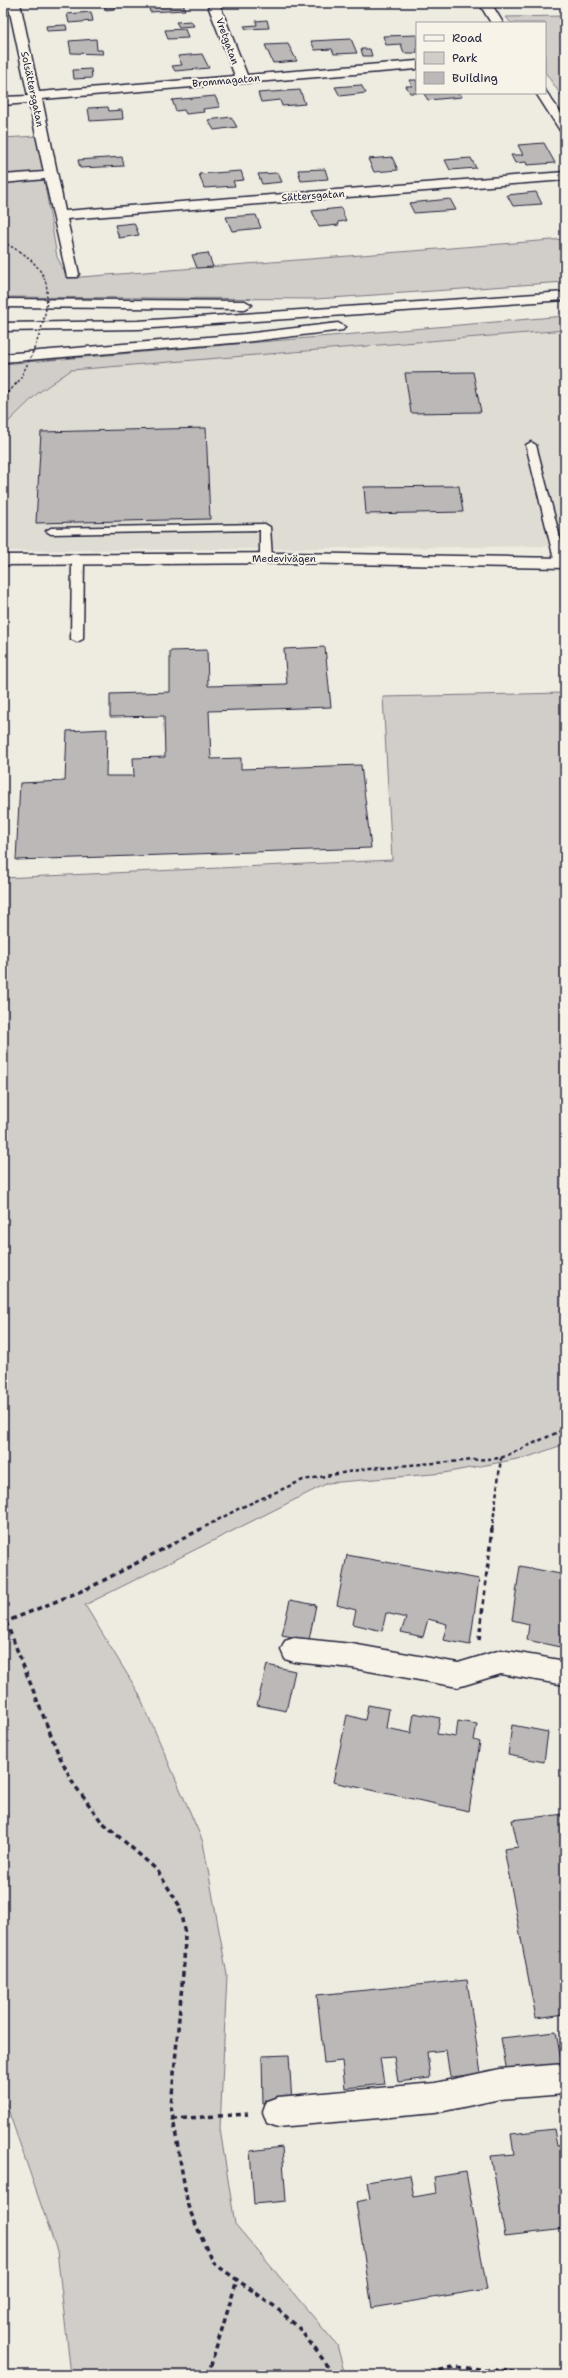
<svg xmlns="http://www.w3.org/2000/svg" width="568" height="2378" font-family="'Shantell Sans',sans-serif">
  <rect width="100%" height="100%" fill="#eeebe1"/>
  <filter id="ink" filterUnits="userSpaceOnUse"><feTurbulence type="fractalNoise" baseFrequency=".025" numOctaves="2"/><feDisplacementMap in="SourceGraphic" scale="8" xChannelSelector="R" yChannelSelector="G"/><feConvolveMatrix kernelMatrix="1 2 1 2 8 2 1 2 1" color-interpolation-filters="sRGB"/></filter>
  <g filter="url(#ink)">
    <path fill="#dfdcd4" d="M565 330V546L3 551 4 426 38 393 71 370Z"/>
    <g fill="#d1cdc9" stroke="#7a7882">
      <path d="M565 16V101L545 72V23H511L506 17Z"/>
      <path d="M37 136 57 257 68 278 565 239V282L316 299 3 297V138Z"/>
      <path d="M565 316V330L71 370 38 393 4 426 3 433V364Z"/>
      <path d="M565 693V1444L528 1457 444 1473 328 1483 85 1605 138 1692 203 1842 227 1975 220 2129 235 2224 337 2345 345 2375H71L57 2251 3 2095V878L392 860 383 697Z"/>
    </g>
    <g fill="#bbb8b7" stroke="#22223b">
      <path d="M105 3H115V9L105 10Z"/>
      <path d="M183 3 185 10 150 12 148 5Z"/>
      <path d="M91 12 93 21 69 23 67 14Z"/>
      <path d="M267 20 269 28 246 29 244 26 257 25 256 21Z"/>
      <path d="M191 21 194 26 179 27 176 22Z"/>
      <path d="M66 25 67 30 47 31 46 26Z"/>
      <path d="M185 29 188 38 168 39 165 30Z"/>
      <path d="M417 35V53H404L401 44 386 45 383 36Z"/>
      <path d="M96 39 97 50H102L103 54 71 53 69 41Z"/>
      <path d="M351 39 357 53 334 54 332 49 315 50 311 41Z"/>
      <path d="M288 44 297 61 273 63 265 45Z"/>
      <path d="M361 49H370L372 56H363Z"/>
      <path d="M202 54 209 68 175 71 172 66 182 65 178 56Z"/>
      <path d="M91 69 92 78 74 79 73 70Z"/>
      <path d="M409 80H417V93H410L406 86H412Z"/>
      <path d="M361 85 366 93 340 96 335 87Z"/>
      <path d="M300 90 305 104 282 106 280 100 261 102 258 93Z"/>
      <path d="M460 93 462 97 428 100 424 94Z"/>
      <path d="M215 96 220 107 203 109 204 112 186 114 184 110 176 111 172 100Z"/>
      <path d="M108 107 109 111 122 110 123 119 90 121 88 108Z"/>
      <path d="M231 117 237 127 214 130 208 120Z"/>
      <path d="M544 143 555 163 527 165 526 162 515 163 511 155H523L518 145Z"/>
      <path d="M122 157 124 166 80 168 78 160Z"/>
      <path d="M392 157 398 170 374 172 368 159Z"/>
      <path d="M471 158 476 168 450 170 445 160Z"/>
      <path d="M325 169 328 179 301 181 298 170Z"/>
      <path d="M241 171 244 180 233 181 235 186 204 188 199 174Z"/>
      <path d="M278 173 282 182 262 184 258 174Z"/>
      <path d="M536 192 542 204 513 206 507 195Z"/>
      <path d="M450 199 456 210 414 213 409 203Z"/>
      <path d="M341 208 346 221 338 222 339 225 319 227 312 211Z"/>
      <path d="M256 215 261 228 232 231 226 217Z"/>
      <path d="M134 223 139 235 119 238 115 225Z"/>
      <path d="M208 253 213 267 197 268 192 255Z"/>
      <path d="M473 372 481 412 411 413 405 373Z"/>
      <path d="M206 428 210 519 36 523 41 432Z"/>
      <path d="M459 486 463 512 366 514 364 487Z"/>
      <path d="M325 647 331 707 209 711 211 759 241 758V769L361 765 371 848 16 860 20 783 65 781 67 731 107 729 106 776H134L133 758 165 757 164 716 110 717V694L170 692V651L207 650 208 686 287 684 284 649Z"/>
      <path d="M347 1555 479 1579 470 1645 443 1640 447 1624 428 1619 423 1637 401 1632 406 1618 386 1613 382 1631 353 1624 356 1610 337 1605Z"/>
      <path d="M520 1566 565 1575V1631L562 1630 560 1647 527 1640 529 1624 512 1620Z"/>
      <path d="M290 1600 316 1605 309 1640 282 1635Z"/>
      <path d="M267 1665 295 1671 286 1711 257 1705Z"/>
      <path d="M368 1705 389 1709 386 1728 411 1733 414 1713 440 1718 437 1734 456 1737 458 1721 477 1724 474 1740 480 1742 469 1811 333 1782 347 1715 365 1720Z"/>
      <path d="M512 1725 548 1732 544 1762 508 1755Z"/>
      <path d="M565 1814V2014L536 2018 504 1849 518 1847 512 1820Z"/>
      <path d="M467 1980 481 2074 450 2077 446 2050 427 2052 430 2078 398 2082 394 2057 380 2058 384 2084 345 2088 342 2061 324 2063 317 1995Z"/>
      <path d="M556 2032 563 2072 508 2078 501 2038Z"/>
      <path d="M289 2055 292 2103 263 2104 262 2056Z"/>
      <path d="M554 2129 557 2146 565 2145V2229L505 2236 491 2156 514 2154 511 2134Z"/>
      <path d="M282 2147 286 2201 254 2204 250 2151Z"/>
      <path d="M466 2172 487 2289 372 2308 356 2202 370 2199 367 2182 410 2175 414 2197 436 2193 434 2177Z"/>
    </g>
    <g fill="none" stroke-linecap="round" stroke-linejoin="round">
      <defs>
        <g id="lane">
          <path d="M531 442 536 445 565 557V565H557L555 563 526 445Z"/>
          <path d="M265 524 270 527 272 558 266 561 260 558V530L51 534 46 531 51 528Z"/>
          <path d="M78 556 84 559 83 639 77 642 71 639 72 559Z"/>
        </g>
        <g id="street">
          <path d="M8 3H20L39 92 235 76 207 3H219L247 75 417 61V69L42 99 65 211 565 172V180L67 219 79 274 77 277H67L45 179 3 183V175L44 172 29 103 3 105V97L28 96Z"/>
          <path d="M479 3H491L503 23H491Z"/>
          <path d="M545 90 565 119V133L561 132 536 93H545Z"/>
          <path d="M289 553 565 558V568L289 563 3 565V555Z"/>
          <path d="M294 1638 352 1644 458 1663 501 1650 565 1661V1685L501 1674 458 1687 352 1668 294 1662 285 1659 281 1650 285 1641Z"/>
          <path d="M565 2064V2094L500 2099 435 2113 278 2127 267 2123 263 2112 267 2101 278 2097 435 2083 500 2069Z"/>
        </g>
        <g id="highway">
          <path d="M565 292V300L138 329 3 331V323L138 321Z"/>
          <path d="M3 299 245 301 252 305 245 309 3 307Z"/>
          <path d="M338 323 345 327 343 330 244 342 3 362V354L244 334Z"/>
        </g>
      </defs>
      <use href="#lane" stroke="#22223b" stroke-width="3"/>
      <use href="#street" stroke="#22223b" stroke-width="3"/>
      <use href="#highway" stroke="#22223b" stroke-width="3"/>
      <path stroke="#22223b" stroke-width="1.5" stroke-dasharray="2.5 2" stroke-linecap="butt" d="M3 242 21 252"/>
      <g stroke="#22223b" stroke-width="2.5" stroke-dasharray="4 3" stroke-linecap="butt">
        <path d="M199 1530 240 1508 303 1480 370 1468 501 1458 565 1429"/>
        <path d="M492 1530 501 1458"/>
      </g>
      <g stroke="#22223b" stroke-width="3.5" stroke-dasharray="5 4" stroke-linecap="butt">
        <path d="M6 1622 58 1753 73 1783 101 1821 157 1870 179 1905 185 1934 184 1962 171 2107 188 2206 212 2262 274 2306 298 2327 335 2375"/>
        <path d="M3 1623 91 1587 201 1529"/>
        <path d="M479 1640 492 1529"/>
        <path d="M173 2119 248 2114"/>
        <path d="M208 2375 237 2280"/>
        <path d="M422 2375 453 2367 508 2371 523 2375"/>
      </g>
      <use href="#lane" fill="#f7f3e8" fill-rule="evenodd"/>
      <use href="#street" fill="#f7f3e8" fill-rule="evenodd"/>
      <use href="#highway" fill="#f7f3e8" fill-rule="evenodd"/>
      <path stroke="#22223b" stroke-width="1.5" stroke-dasharray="2.5 2" stroke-linecap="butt" d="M18 382C32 358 54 307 45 280 40 268 31 259 21 252"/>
      <path stroke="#22223b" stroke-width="2" stroke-dasharray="3 2.5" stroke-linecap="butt" d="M3 397 19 381"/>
    </g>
  </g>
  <g text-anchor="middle" stroke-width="4" stroke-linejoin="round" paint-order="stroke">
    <g font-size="10" fill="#22223b" stroke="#f7f3e8">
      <text transform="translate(228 41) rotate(70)" y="4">Vretgatan</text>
      <text transform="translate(226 80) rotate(-5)" y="4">Brommagatan</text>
      <text transform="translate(33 89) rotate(78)" y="4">Solsättersgatan</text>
      <text transform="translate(313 195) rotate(-4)" y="4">Sättersgatan</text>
      <text x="284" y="562">Medevivägen</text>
    </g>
  </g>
  <rect width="568" height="2378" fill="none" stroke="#f7f3e8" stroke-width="16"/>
  <rect x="8" y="8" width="552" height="2362" fill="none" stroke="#22223b" stroke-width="1.5" filter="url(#ink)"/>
  <rect x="416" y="22" width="130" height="72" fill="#f7f3e8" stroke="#a29fa3"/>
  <rect x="424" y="35" width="20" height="6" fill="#f7f3e8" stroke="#a29fa3"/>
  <text x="452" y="42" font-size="12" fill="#22223b">Road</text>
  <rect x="424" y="52" width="20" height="12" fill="#d1cdc9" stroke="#a29fa3"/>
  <text x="452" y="62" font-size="12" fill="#22223b">Park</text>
  <rect x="424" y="72" width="20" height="12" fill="#bbb8b7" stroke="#a29fa3"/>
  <text x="452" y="82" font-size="12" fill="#22223b">Building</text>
</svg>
